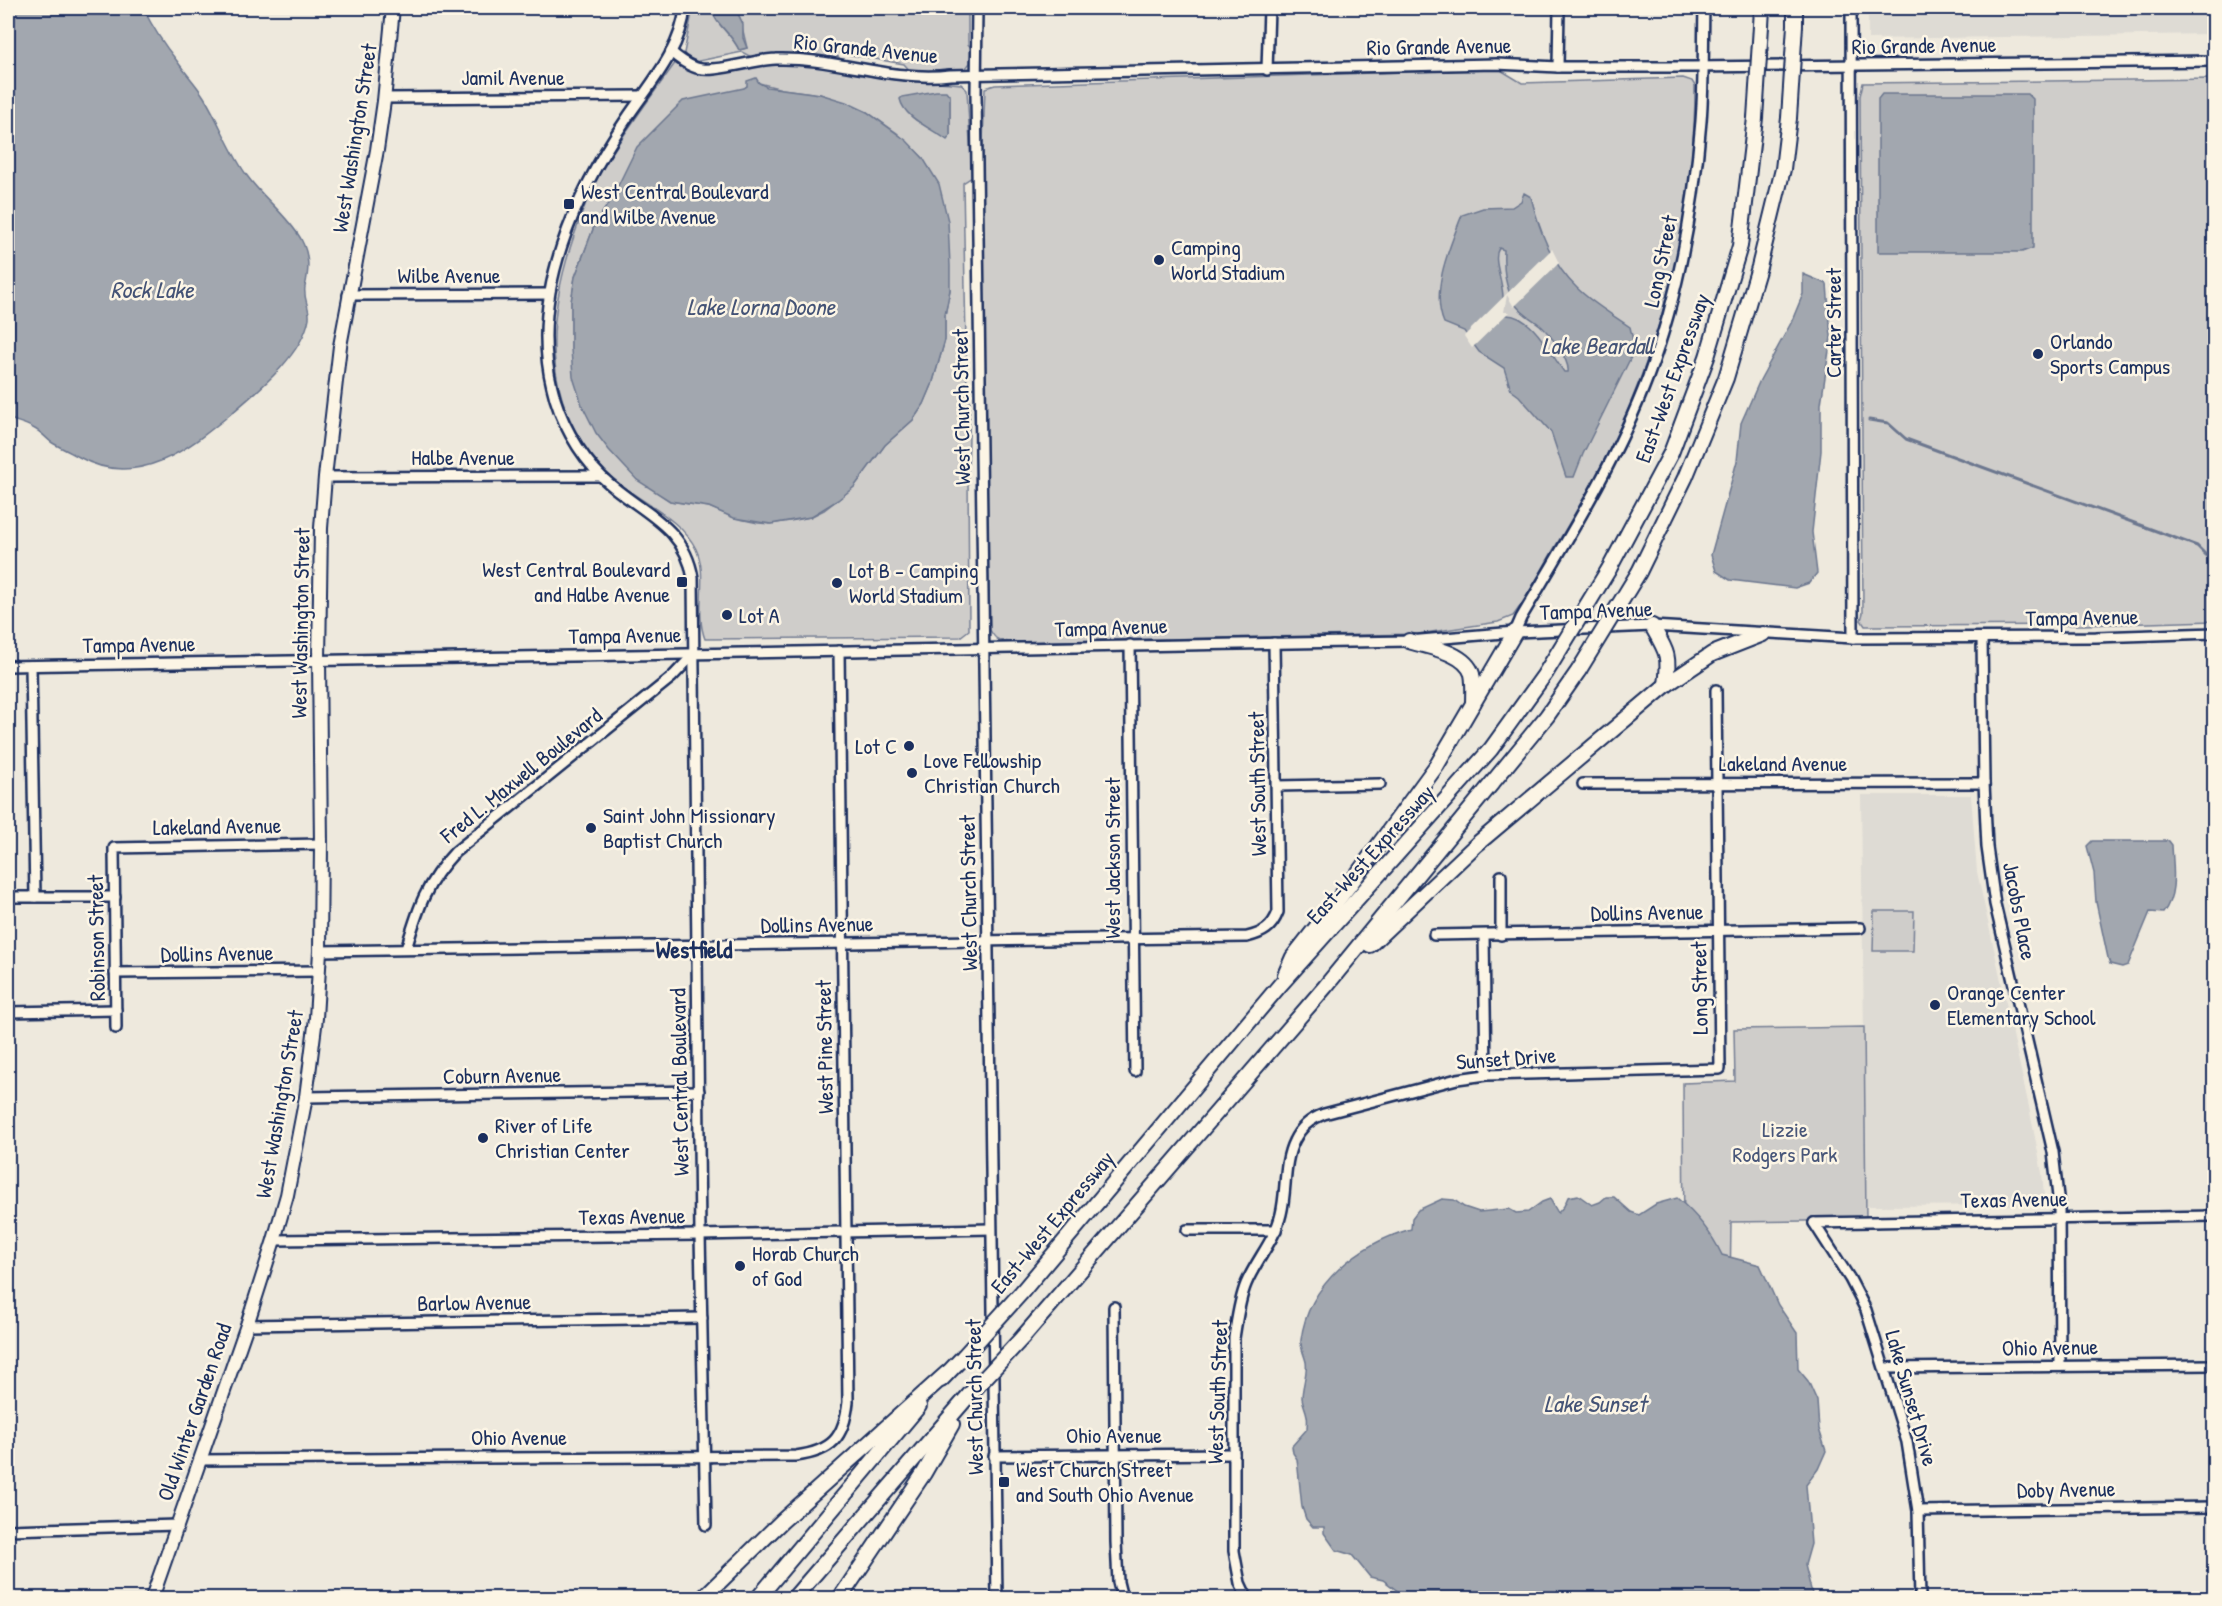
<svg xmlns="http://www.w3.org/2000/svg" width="2222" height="1606" font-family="'Patrick Hand',sans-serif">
  <rect width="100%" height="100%" fill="#eee9dd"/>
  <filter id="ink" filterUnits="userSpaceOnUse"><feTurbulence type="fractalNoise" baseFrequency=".0167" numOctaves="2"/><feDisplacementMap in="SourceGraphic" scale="12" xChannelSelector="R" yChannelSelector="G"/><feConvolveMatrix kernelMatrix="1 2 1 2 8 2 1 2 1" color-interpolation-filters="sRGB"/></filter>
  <g filter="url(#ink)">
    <g fill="#dedbd4">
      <path d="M1868 8H2214V34L1868 39Z"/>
      <path d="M1861 795H1971L1977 872 2029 1107 2042 1173 2045 1205 1866 1206Z"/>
    </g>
    <g fill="#cfcdca" stroke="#757e94" stroke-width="1.5" fill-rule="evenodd">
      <path d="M693 8H711C715 25 732 34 739 50L747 48 740 18 735 8H968V44L971 48 970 63 965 69 912 73 904 64 834 52 841 60 804 55H775L753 58 742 52 699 61 705 66 687 59 684 53Z"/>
      <path d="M676 62C710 86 737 64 773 63 811 62 846 73 883 78 909 81 935 81 961 84L967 90 972 177 963 183 967 396 970 402 968 472 969 630 960 637 705 639C694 611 709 577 696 549 680 515 627 497 601 467 539 397 547 315 575 233 582 213 589 192 599 174 622 135 649 99 676 62ZM759 83 782 89 820 94 867 112 897 133 923 158 950 290 945 315V340L932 385 924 404 913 420 885 445 854 487 824 510 810 517 796 520 771 524 758 523 735 518 709 507 670 501 655 491 571 349V302L575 277 595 224 612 198 747 86ZM950 96V136C939 132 913 122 909 113Z"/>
      <path d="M1499 69 1522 83 1683 78 1692 81 1695 86C1695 191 1673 299 1633 397 1613 448 1586 495 1558 542 1543 567 1530 594 1513 616L1498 622 1418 634 1009 642C998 641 995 639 990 630L985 441 982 168 985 88 995 85Z"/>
      <path d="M2214 79V621L2082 625 1865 626 1861 620 1863 613 1860 96 1863 83Z"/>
      <path d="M1874 911H1914L1913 951H1873Z"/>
      <path d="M1864 1027 1866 1220 1731 1222 1730 1293 1684 1252 1683 1083 1735 1081 1734 1029Z"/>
    </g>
    <g fill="#a2a7af" stroke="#6c778f" stroke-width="1.5" fill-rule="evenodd">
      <path d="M8 8H143C152 26 164 45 177 61 186 74 196 84 204 97 220 123 230 153 248 177 264 199 287 215 301 239 310 256 309 270 305 287 303 299 310 307 309 318 303 354 259 390 233 412 189 449 137 490 79 457 70 452 59 447 51 442 45 437 40 431 33 428 25 423 16 422 8 418Z"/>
      <path d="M711 8H735L743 24V38L747 48 739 50C732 33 716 26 711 8Z"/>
      <path d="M756 78 759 83 767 87 820 94 846 102 867 112 907 141 923 158 939 184 948 221 950 266V290L945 315V340L932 385 924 404 913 420 885 445 854 487 838 500 810 517 771 524 734 518 709 507 670 501 637 480 609 450 596 433 582 405 573 377 571 349V302L575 277 595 224 612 198 637 147 683 101 744 88 747 86V81Z"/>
      <path d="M936 91H946L950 96V136L947 140C931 128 904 118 900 99L902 97Z"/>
      <path d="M1882 94H2028L2033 99V248L2022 252H1878V99Z"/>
      <path d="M1524 193 1531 197C1540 232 1551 263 1577 288 1592 303 1613 315 1630 327L1635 349 1583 454 1574 477H1566L1551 432 1519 396 1511 390 1504 368 1479 352 1464 331 1444 323C1430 291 1450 246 1462 215L1483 208 1512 207 1521 201ZM1499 248 1504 250C1503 270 1505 287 1515 304 1522 314 1531 318 1540 325 1549 333 1570 360 1568 372H1564C1550 353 1532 314 1505 315L1501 311C1509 289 1490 262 1499 248Z"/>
      <path d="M1803 274 1827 284 1831 337 1821 404V451L1812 532 1817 573 1809 583 1795 588 1730 580 1716 571 1711 555 1737 461 1741 423 1760 380 1791 323 1803 294Z"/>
      <path d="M2092 841H2169L2172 845C2173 868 2178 894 2163 913L2150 912 2128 965 2122 967 2110 964 2108 958 2096 902 2094 873 2087 846Z"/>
      <path d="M1578 1195 1592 1205 1600 1202 1606 1197H1614L1631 1212 1639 1215 1656 1204 1677 1198C1697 1215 1711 1232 1722 1255L1760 1265 1778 1305 1797 1333 1798 1369 1808 1381 1817 1401 1819 1429 1826 1451 1818 1469 1806 1485 1811 1544 1805 1565 1813 1598H1407L1383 1580 1370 1577 1352 1555 1336 1550 1324 1533V1527H1313L1306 1519 1302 1507 1297 1459 1293 1453 1292 1446 1307 1429C1307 1425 1308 1420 1307 1416 1306 1409 1303 1405 1302 1398 1302 1386 1308 1373 1306 1362 1304 1354 1300 1347 1301 1340 1308 1283 1359 1244 1411 1229L1412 1218 1418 1210 1442 1199 1454 1200 1464 1207 1479 1212 1509 1209 1516 1213 1528 1212 1542 1202 1550 1199 1558 1213 1564 1206 1568 1197Z"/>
    </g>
    <path fill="#eee9dd" d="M1552 249 1559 263 1514 307 1507 295 1504 312H1509L1472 348 1464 336Z"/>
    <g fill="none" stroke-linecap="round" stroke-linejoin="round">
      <path stroke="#6c778f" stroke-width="3" d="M1869 420 1888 423 1906 439 2197 546 2214 563"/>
      <defs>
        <g id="minor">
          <path d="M685 8C681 50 650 84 627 118 576 192 529 295 552 387 559 419 578 453 602 477 638 512 684 523 693 578L700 1235 706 1525"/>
          <path d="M977 8 976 93 997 1598"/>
          <path d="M1851 8 1853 638"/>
          <path d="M671 52C678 58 686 64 694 67 711 75 754 59 776 59 835 57 891 82 950 75L1496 64 1558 67H1692L2214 61"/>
          <path d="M1558 67 1559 8"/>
          <path d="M1267 70 1269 8"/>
          <path d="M385 98 642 96"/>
          <path d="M348 295 549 294"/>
          <path d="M325 477 600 476"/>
          <path d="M1515 632 1521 618C1567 540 1616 462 1648 377 1679 295 1694 208 1701 121 1704 83 1703 45 1704 8"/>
          <path d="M1982 638 1984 783 1987 847 1995 904 2053 1152 2059 1206 2060 1366"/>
          <path d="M1130 645 1135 1071"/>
          <path d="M8 666 1409 641 1515 632 1652 626 1853 638 2096 637 2214 633"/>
          <path d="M31 666 35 897"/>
          <path d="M1583 784 1984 783"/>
          <path d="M1277 786 1380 784"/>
          <path d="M1501 876V935"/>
          <path d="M8 897H115"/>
          <path d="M1434 935 1860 928"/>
          <path d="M1484 935 1486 1075"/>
          <path d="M406 949C418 909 425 884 455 852L672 677 694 654"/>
          <path d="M320 951 1247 937C1263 933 1272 928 1278 912L1274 643"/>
          <path d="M115 973 319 971"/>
          <path d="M8 1012 116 1010"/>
          <path d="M116 1028 114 848 321 844"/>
          <path d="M306 1097 699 1091"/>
          <path d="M1814 1223 2214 1216"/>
          <path d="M1814 1223 1850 1279 1866 1310 1907 1442 1918 1511 1920 1598"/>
          <path d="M1187 1230H1276"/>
          <path d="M274 1240 700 1235 991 1229"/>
          <path d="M1114 1307 1116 1542 1118 1582 1122 1598"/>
          <path d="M247 1325 702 1318"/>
          <path d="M1885 1368 2214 1365"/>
          <path d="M994 1456 1234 1454"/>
          <path d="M200 1460 796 1456C832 1451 844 1438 848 1402L839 651"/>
          <path d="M1918 1511 2214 1507"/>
          <path d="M8 1530 177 1525"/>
          <path d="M1247 1598 1240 1583 1234 1551V1338C1237 1320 1239 1301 1246 1284 1256 1260 1275 1240 1281 1214 1287 1190 1283 1163 1294 1141 1300 1128 1310 1119 1324 1114L1457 1079 1486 1075 1720 1069 1716 690"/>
        </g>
        <path id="major" d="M152 1598 247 1325 274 1240 287 1195 306 1097 316 1018 320 951 321 844 319 659 321 528 325 477 340 346 377 150 384 101 393 8"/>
        <g id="highway">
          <path d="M1795 25V8"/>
          <path d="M1761 26 1762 8"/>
          <path d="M1609 569 1671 453 1707 357 1740 246 1755 118"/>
          <path d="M1639 572 1685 478 1726 378 1759 267 1783 169 1789 118"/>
          <path d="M1652 626C1667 652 1670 655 1666 685"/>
          <path d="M1409 641C1428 647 1465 652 1472 674 1474 683 1473 695 1473 704"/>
          <path d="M1370 945 1477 844 1666 685 1712 654 1763 634"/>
          <path d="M1285 975 1293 957 1348 887 1437 765 1515 632"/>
          <path d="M1021 1293 1280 985 1491 749 1545 674"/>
          <path d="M1022 1338 1325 987 1547 716 1579 670"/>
          <path d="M941 1380 964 1356"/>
          <path d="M703 1598 782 1521 947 1373"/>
          <path d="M758 1598 919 1406"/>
          <path d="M794 1598 970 1394"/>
          <path d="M840 1598 924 1473 952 1424"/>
        </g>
      </defs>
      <use href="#minor" stroke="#1b2f5e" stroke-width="14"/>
      <use href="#major" stroke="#1b2f5e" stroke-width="16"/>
      <use href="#highway" stroke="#1b2f5e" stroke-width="18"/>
      <use href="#minor" stroke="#fcf5e5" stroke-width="9"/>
      <use href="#major" stroke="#fcf5e5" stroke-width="12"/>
      <use href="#highway" stroke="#fcf5e5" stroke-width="14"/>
      <defs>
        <g id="highway-bridge">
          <path d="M1755 118 1761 26"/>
          <path d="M1789 118 1795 25"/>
          <path d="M1579 670 1639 572"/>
          <path d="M1545 674 1609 569"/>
          <path d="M964 1356 1021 1293"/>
          <path d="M970 1394 1022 1338"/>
        </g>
      </defs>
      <use href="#highway-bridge" stroke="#1b2f5e" stroke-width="18" stroke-linecap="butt"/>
      <use href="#highway-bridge" stroke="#fcf5e5" stroke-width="14"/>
    </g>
  </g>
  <g fill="#1b2f5e" stroke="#fcf5e5" stroke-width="2">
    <rect x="563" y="198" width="12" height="12" rx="3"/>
    <circle cx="1159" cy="260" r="6"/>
    <circle cx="2038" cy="354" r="6"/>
    <rect x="676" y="576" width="12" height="12" rx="3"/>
    <circle cx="837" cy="583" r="6"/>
    <circle cx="727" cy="615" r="6"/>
    <circle cx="909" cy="746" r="6"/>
    <circle cx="912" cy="773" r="6"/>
    <circle cx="591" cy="828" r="6"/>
    <circle cx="1935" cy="1005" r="6"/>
    <circle cx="483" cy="1138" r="6"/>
    <circle cx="740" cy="1266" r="6"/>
    <rect x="998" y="1476" width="12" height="12" rx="3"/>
  </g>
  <g text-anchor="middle" stroke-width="5" stroke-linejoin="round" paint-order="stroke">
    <g font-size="22" fill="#1b2f5e" stroke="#fcf5e5">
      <text transform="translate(1924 45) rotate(-1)" y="8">Rio Grande Avenue</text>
      <text transform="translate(1439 46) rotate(-1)" y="8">Rio Grande Avenue</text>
      <text transform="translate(866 48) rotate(6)" y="8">Rio Grande Avenue</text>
      <text x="513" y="85">Jamil Avenue</text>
      <text transform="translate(354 138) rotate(-81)" y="8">West Washington Street</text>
      <text transform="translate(1660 261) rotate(-78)" y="8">Long Street</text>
      <text x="449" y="283">Wilbe Avenue</text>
      <text transform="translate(1833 323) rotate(-90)" y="8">Carter Street</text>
      <text transform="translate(1672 378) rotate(-70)" y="8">East-West Expressway</text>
      <text transform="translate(961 407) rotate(-91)" y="8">West Church Street</text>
      <text x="463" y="465">Halbe Avenue</text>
      <text transform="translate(1596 610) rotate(-2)" y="8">Tampa Avenue</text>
      <text transform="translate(2082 617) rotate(-1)" y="8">Tampa Avenue</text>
      <text transform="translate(300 623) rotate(-89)" y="8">West Washington Street</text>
      <text transform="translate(1111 627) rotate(-2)" y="8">Tampa Avenue</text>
      <text transform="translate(625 635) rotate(-1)" y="8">Tampa Avenue</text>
      <text transform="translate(139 644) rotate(-1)" y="8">Tampa Avenue</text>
      <text x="1783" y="771">Lakeland Avenue</text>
      <text transform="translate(521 775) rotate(-39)" y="8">Fred L. Maxwell Boulevard</text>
      <text transform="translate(1257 784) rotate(-91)" y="8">West South Street</text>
      <text transform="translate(217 826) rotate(-1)" y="8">Lakeland Avenue</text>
      <text transform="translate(1370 854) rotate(-48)" y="8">East-West Expressway</text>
      <text transform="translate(1112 858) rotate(-90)" y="8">West Jackson Street</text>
      <text transform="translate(968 893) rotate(-91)" y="8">West Church Street</text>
      <text transform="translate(2020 911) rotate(79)" y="8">Jacobs Place</text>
      <text transform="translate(1647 912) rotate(-1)" y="8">Dollins Avenue</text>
      <text transform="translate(817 924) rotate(-1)" y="8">Dollins Avenue</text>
      <text transform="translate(96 938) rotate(-91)" y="8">Robinson Street</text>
      <text transform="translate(217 953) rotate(-1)" y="8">Dollins Avenue</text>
      <text transform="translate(1699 988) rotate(-91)" y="8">Long Street</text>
      <text transform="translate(824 1047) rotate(-91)" y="8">West Pine Street</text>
      <text transform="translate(1506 1058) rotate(-4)" y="8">Sunset Drive</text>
      <text transform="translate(502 1075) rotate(-1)" y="8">Coburn Avenue</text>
      <text transform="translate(679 1082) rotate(-91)" y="8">West Central Boulevard</text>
      <text transform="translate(279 1104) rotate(-80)" y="8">West Washington Street</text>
      <text transform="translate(2014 1199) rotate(-1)" y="8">Texas Avenue</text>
      <text transform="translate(632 1216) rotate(-1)" y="8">Texas Avenue</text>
      <text transform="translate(1052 1222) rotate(-50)" y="8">East-West Expressway</text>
      <text transform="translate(474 1302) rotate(-1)" y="8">Barlow Avenue</text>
      <text transform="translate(2050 1347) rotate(-1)" y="8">Ohio Avenue</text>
      <text transform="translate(1217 1392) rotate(-88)" y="8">West South Street</text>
      <text transform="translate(974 1397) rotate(-91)" y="8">West Church Street</text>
      <text transform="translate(1912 1398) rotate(74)" y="8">Lake Sunset Drive</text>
      <text transform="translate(194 1412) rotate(-71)" y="8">Old Winter Garden Road</text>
      <text x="1114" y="1443">Ohio Avenue</text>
      <text x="519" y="1445">Ohio Avenue</text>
      <text transform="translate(2066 1489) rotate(-1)" y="8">Doby Avenue</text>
    </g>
    <g font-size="22" fill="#1b2f5e" stroke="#fcf5e5" text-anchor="start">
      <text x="581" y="199">West Central Boulevard<tspan x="581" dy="25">and Wilbe Avenue</tspan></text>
      <text x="1171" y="255">Camping<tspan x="1171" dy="25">World Stadium</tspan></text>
      <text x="2050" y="349">Orlando<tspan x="2050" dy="25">Sports Campus</tspan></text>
      <text x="670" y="577" text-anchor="end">West Central Boulevard<tspan x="670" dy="25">and Halbe Avenue</tspan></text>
      <text x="849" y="578">Lot B - Camping<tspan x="849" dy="25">World Stadium</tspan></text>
      <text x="739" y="623">Lot A</text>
      <text x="897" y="754" text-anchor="end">Lot C</text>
      <text x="924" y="768">Love Fellowship<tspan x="924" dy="25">Christian Church</tspan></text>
      <text x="603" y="823">Saint John Missionary<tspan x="603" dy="25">Baptist Church</tspan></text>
      <text x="1947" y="1000">Orange Center<tspan x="1947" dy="25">Elementary School</tspan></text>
      <text x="495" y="1133">River of Life<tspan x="495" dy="25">Christian Center</tspan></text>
      <text x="752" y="1261">Horab Church<tspan x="752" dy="25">of God</tspan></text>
      <text x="1016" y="1477">West Church Street<tspan x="1016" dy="25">and South Ohio Avenue</tspan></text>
    </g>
    <g font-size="22" fill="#485679" stroke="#fcf5e5">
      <text x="1785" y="1137">Lizzie<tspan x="1785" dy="25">Rodgers Park</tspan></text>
    </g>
    <g font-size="24" font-style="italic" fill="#445376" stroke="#fcf5e5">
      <text x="152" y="298">Rock Lake</text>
      <text x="761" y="315">Lake Lorna Doone</text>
      <text x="1598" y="354">Lake Beardall</text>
      <text x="1595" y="1412">Lake Sunset</text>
    </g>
    <g font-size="24" font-weight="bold" fill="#1b2f5e" stroke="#fcf5e5">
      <text x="694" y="958">Westfield</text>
    </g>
  </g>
  <rect width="2222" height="1606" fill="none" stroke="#fcf5e5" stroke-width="30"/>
  <rect x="15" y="15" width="2192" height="1576" fill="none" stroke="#1b2f5e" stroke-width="2" filter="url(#ink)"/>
</svg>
